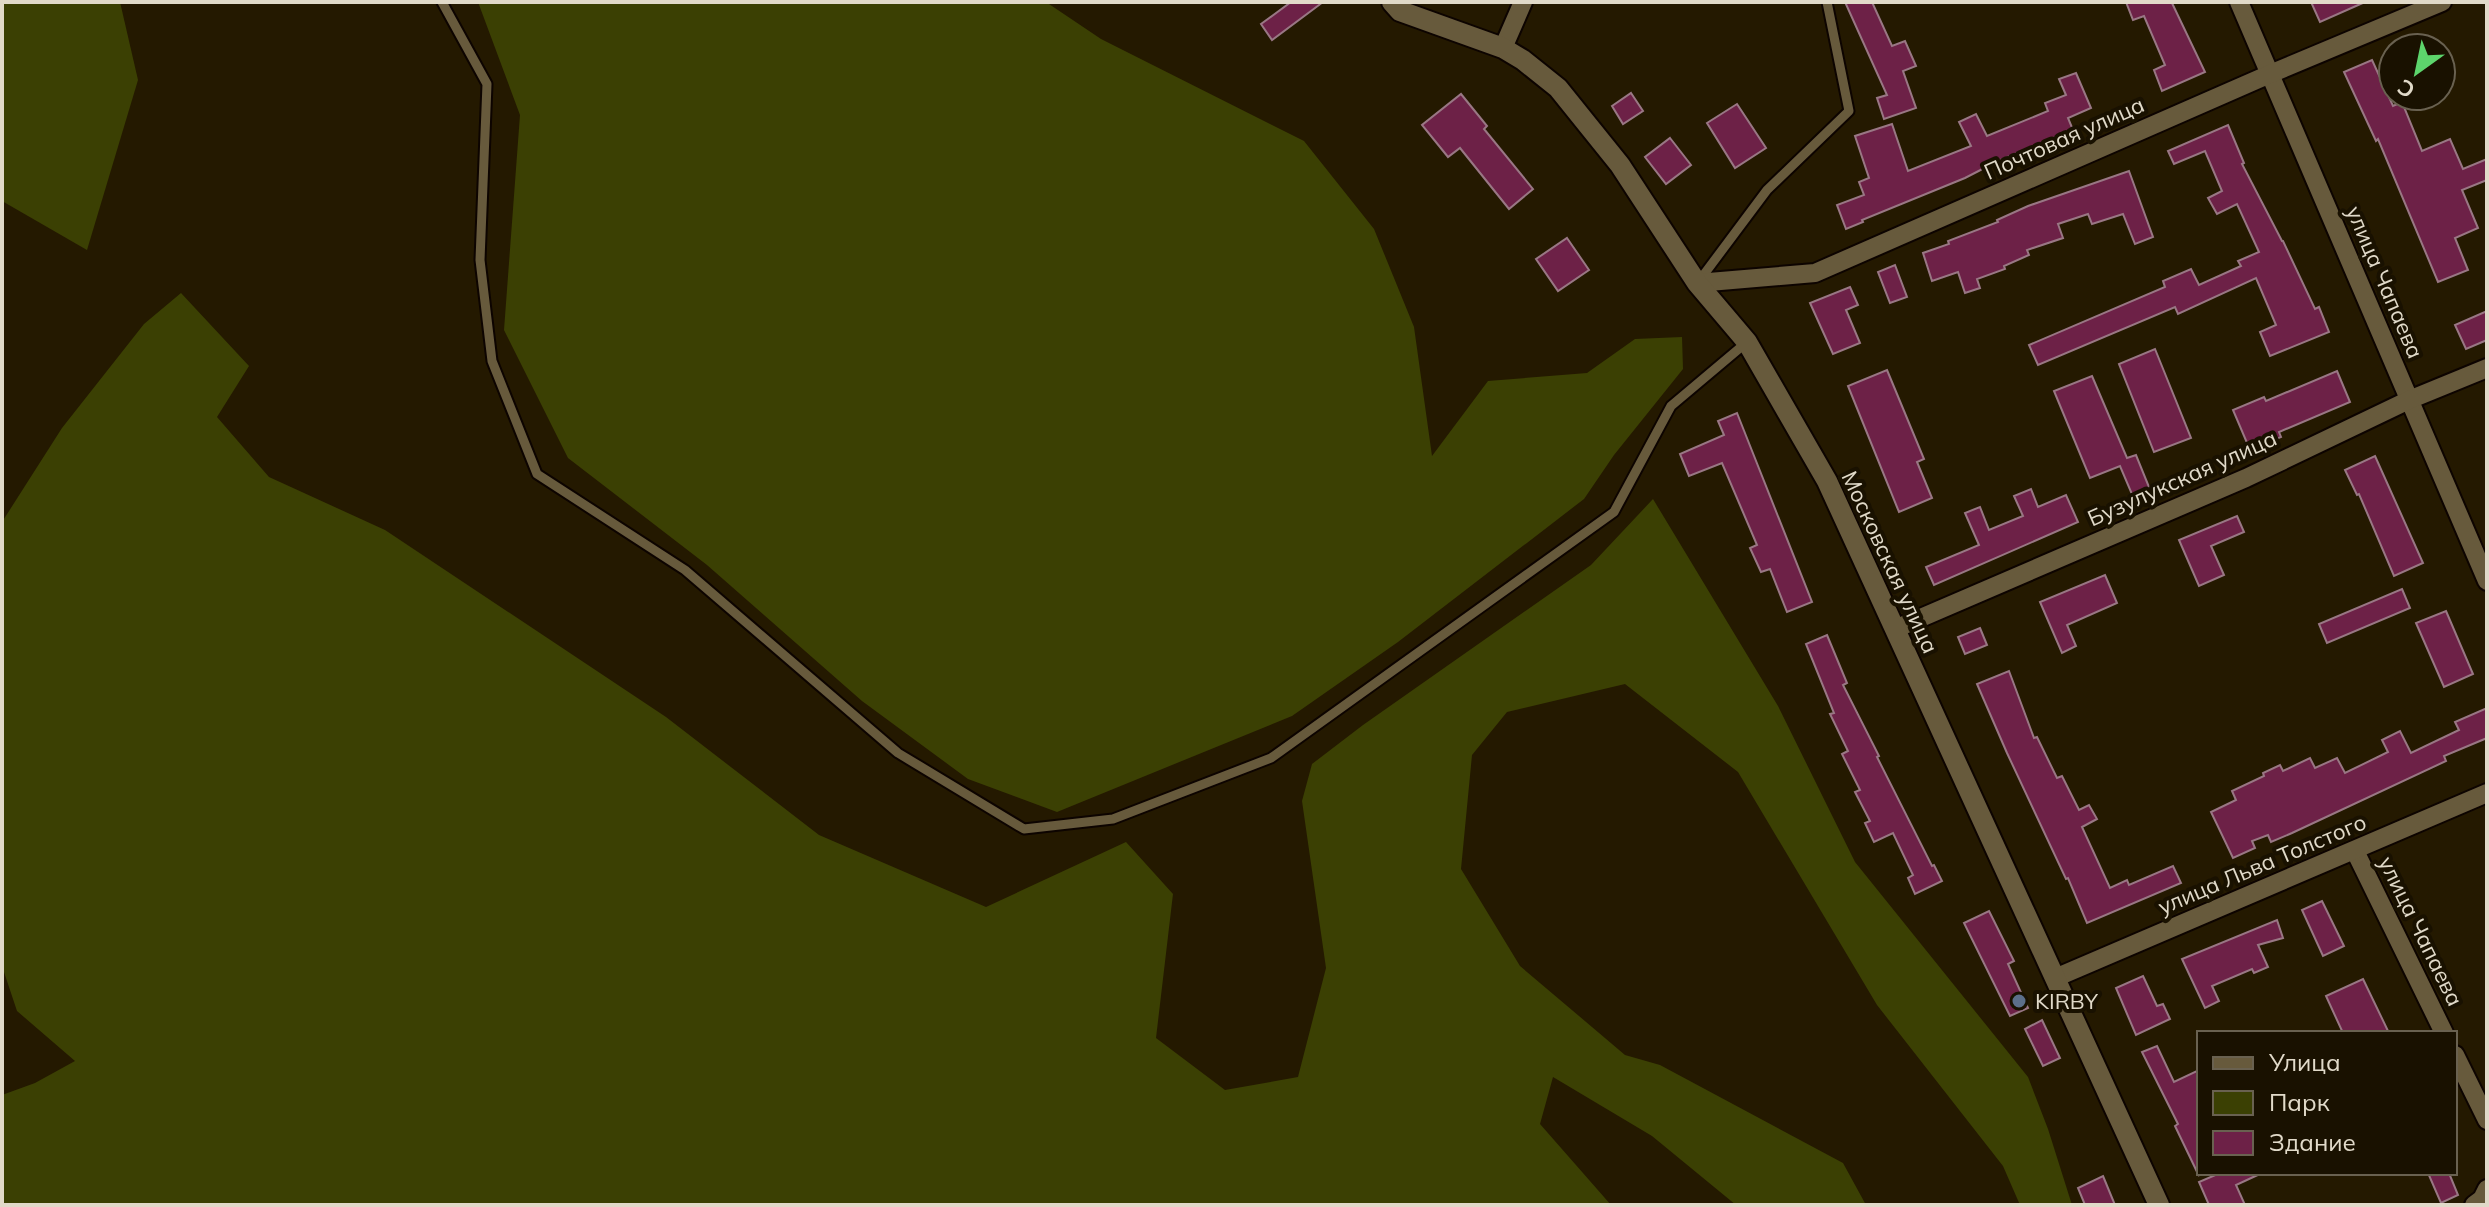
<svg xmlns="http://www.w3.org/2000/svg" width="2489" height="1207" font-family="Mulish,sans-serif">
  <rect width="100%" height="100%" fill="#241900"/>
  <g fill="#3b4003">
    <path d="M2 2H120L138 80 87 250 2 201Z"/>
    <path d="M478 2H1046L1101 39 1304 141 1374 229 1414 327 1432 456 1488 381 1587 373 1635 339 1682 337 1683 369 1614 455 1584 499 1398 642 1292 716 1057 812 968 779 862 701 707 565 568 458 504 330 520 115Z"/>
    <path d="M181 293 249 366 217 417 269 477 385 530 666 717 819 835 986 907 1126 842 1173 894 1156 1038 1225 1090 1298 1077 1326 968 1302 801 1312 764 1363 725 1591 565 1653 499 1778 706 1855 862 2028 1077 2048 1129 2072 1205H2020L2003 1166 1877 1005 1738 772 1625 684 1507 712 1472 755 1461 869 1520 966 1625 1055 1660 1065 1843 1163 1866 1205H1736L1652 1136 1553 1077 1540 1124 1611 1205H2V1095L35 1083 75 1061 17 1011 2 966V522L62 428 144 324Z"/>
  </g>
  <g fill="#6d2147" stroke="#997784" stroke-width="2">
    <path d="M1291 2H1323L1272 40 1261 24Z"/>
    <path d="M1845 2H1872L1892 46 1905 41 1916 66 1903 71 1916 108 1884 119 1877 98 1887 95Z"/>
    <path d="M2126 2H2175L2172 3 2205 72 2162 91 2154 70 2165 65 2144 16 2133 20Z"/>
    <path d="M2311 2H2365L2320 22Z"/>
    <path d="M2372 60 2393 106 2402 102 2422 151 2450 139 2463 169 2487 159V180L2462 190 2478 228 2455 238 2468 270 2438 282 2378 139 2376 141 2344 72Z"/>
    <path d="M2076 73 2091 108 2068 118 2073 130 1998 161 1965 178 1862 220 1863 222 1846 229 1837 205 1864 195 1859 182 1869 178 1855 136 1892 124 1908 171 1971 146 1959 122 1976 114 1987 136 2048 111 2045 103 2066 95 2059 79Z"/>
    <path d="M1631 93 1643 111 1623 124 1612 106Z"/>
    <path d="M1461 94 1487 126 1484 129 1533 189 1509 209 1460 148 1448 157 1422 125Z"/>
    <path d="M1737 104 1766 148 1735 168 1707 123Z"/>
    <path d="M2228 125 2244 163 2242 164 2282 241H2283L2315 309 2319 307 2329 332 2270 356 2260 332 2276 325 2256 278 2178 314 2175 307 2038 365 2029 345 2165 287 2163 281 2191 269 2199 285 2241 266 2238 261 2259 252 2237 204 2217 214 2208 198 2222 191 2205 151 2174 164 2168 151Z"/>
    <path d="M1670 138 1691 165 1666 184 1645 157Z"/>
    <path d="M2129 171 2153 237 2135 244 2123 214 2092 224 2088 214 2058 224 2063 238 2027 250 2029 255 2004 266 2005 269 1977 279 1980 288 1965 293 1958 272 1932 281 1923 253 1949 244 1948 241 1998 222 1997 220 2028 206Z"/>
    <path d="M1567 238 1589 270 1558 291 1536 259Z"/>
    <path d="M1895 265 1907 297 1890 303 1878 272Z"/>
    <path d="M1850 287 1858 305 1846 310 1860 343 1833 354 1810 303Z"/>
    <path d="M2487 311V340L2466 349 2455 325Z"/>
    <path d="M2155 349 2191 438 2154 452 2119 364Z"/>
    <path d="M1887 370 1924 459 1917 462 1932 498 1899 512 1848 386Z"/>
    <path d="M2337 371 2350 402 2279 432 2281 437 2250 450 2233 410 2264 397 2266 401Z"/>
    <path d="M2092 376 2127 458 2136 455 2151 492 2134 499 2120 466 2090 478 2054 391Z"/>
    <path d="M1737 413 1812 602 1787 612 1770 569 1761 572 1750 548 1757 545 1722 463 1689 476 1680 454 1724 435 1718 421Z"/>
    <path d="M2375 456 2423 563 2394 576 2359 494 2357 495 2345 470Z"/>
    <path d="M2031 489 2038 507 2066 495 2078 522 1934 585 1926 567 1979 545 1965 513 1980 507 1989 530 2023 516 2014 496Z"/>
    <path d="M2237 516 2244 532 2211 546 2224 575 2199 586 2179 540Z"/>
    <path d="M2105 575 2117 603 2067 625 2076 646 2062 653 2040 602Z"/>
    <path d="M2402 589 2410 608 2327 643 2319 624Z"/>
    <path d="M2446 611 2473 674 2444 687 2416 623Z"/>
    <path d="M1980 628 1987 645 1965 654 1958 637Z"/>
    <path d="M1827 635 1847 683 1843 685 1879 756 1877 757 1932 866 1934 865 1942 881 1915 894 1908 878 1913 875 1893 833 1874 842 1865 823 1870 821 1855 792 1860 790 1842 754 1848 751 1830 714 1834 713 1806 644Z"/>
    <path d="M2009 671 2034 738 2037 737 2057 778 2062 776 2079 810 2089 805 2097 819 2082 827 2110 888 2127 880 2129 885 2173 866 2181 883 2087 923 2068 878 2066 879 2007 753 1977 684Z"/>
    <path d="M2487 708V738L2444 756 2446 761 2292 833 2271 842 2268 835 2252 841 2255 848 2233 858 2211 812 2236 800 2232 791 2264 776 2263 773 2280 765 2283 771 2310 758 2315 768 2337 758 2345 773 2388 752 2382 740 2400 731 2411 753 2459 730 2455 722Z"/>
    <path d="M2322 901 2344 946 2323 956 2302 910Z"/>
    <path d="M1989 911 2014 961 2008 964 2028 1008 2010 1016 1964 923Z"/>
    <path d="M2277 920 2283 938 2258 945 2268 967 2254 973 2252 969 2212 986 2219 1001 2205 1008 2182 959Z"/>
    <path d="M2143 976 2157 1006 2163 1004 2170 1019 2136 1035 2116 988Z"/>
    <path d="M2363 979 2389 1033H2343L2326 996Z"/>
    <path d="M2042 1020 2060 1058 2043 1066 2025 1029Z"/>
    <path d="M2157 1046 2174 1082 2199 1070V1176L2175 1126 2178 1124 2142 1052Z"/>
    <path d="M2220 1173H2262L2236 1185 2245 1205H2209L2199 1182Z"/>
    <path d="M2428 1173H2449L2458 1195 2441 1203Z"/>
    <path d="M2103 1176 2115 1205H2085L2078 1188Z"/>
  </g>
  <g fill="none" stroke-linecap="round" stroke-linejoin="round">
    <defs>
      <g id="lane">
        <path d="M442 2 487 84 480 260 492 361 537 474 685 570 898 753 1024 829 1113 819 1271 758 1614 512 1671 406 1747 342"/>
        <path d="M1699 281 1767 190 1849 111 1827 2"/>
      </g>
      <g id="street">
        <path d="M2239 2 2487 581"/>
        <path d="M1503 48 1523 2"/>
        <path d="M1697 283 1815 273 2270 74 2442 2"/>
        <path d="M1895 629 2246 478 2409 400 2487 368"/>
        <path d="M2355 851 2444 1033"/>
        <path d="M2055 978 2487 793"/>
        <path d="M2455 1055 2487 1120"/>
        <path d="M2474 1205 2482 1199 2487 1189"/>
      </g>
      <path id="secondary" d="M1392 2 1400 11 1503 48 1523 60 1558 88 1620 165 1697 283 1747 342 1827 481 2159 1205"/>
    </defs>
    <use href="#lane" stroke="#0d0400" stroke-width="13"/>
    <use href="#street" stroke="#0d0400" stroke-width="22"/>
    <use href="#secondary" stroke="#0d0400" stroke-width="24"/>
    <use href="#lane" stroke="#675a3c" stroke-width="9"/>
    <use href="#street" stroke="#675a3c" stroke-width="18"/>
    <use href="#secondary" stroke="#675a3c" stroke-width="20"/>
  </g>
  <circle fill="#5c6f8a" stroke="#191100" stroke-width="3" cx="2019" cy="1001" r="8"/>
  <g text-anchor="middle" stroke-width="8" stroke-linejoin="round" paint-order="stroke">
    <g font-size="22" fill="#e1dac9" stroke="#191100">
      <text transform="translate(2064 138) rotate(-24)" y="8">Почтовая улица</text>
      <text transform="translate(2385 282) rotate(67)" y="8">улица Чапаева</text>
      <text transform="translate(2182 478) rotate(-24)" y="8">Бузулукская улица</text>
      <text transform="translate(1890 562) rotate(65)" y="8">Московская улица</text>
      <text transform="translate(2262 864) rotate(-23)" y="8">улица Льва Толстого</text>
      <text transform="translate(2421 931) rotate(64)" y="8">улица Чапаева</text>
    </g>
    <g font-size="22" fill="#e1dac9" stroke="#191100" text-anchor="start">
      <text x="2035" y="1009">KIRBY</text>
    </g>
  </g>
  <rect width="2489" height="1207" fill="none" stroke="#e1dac9" stroke-width="8"/>
  <rect x="2197" y="1031" width="260" height="144" fill="#191100" stroke="#696150" stroke-width="2"/>
  <rect x="2213" y="1057" width="40" height="12" fill="#675a3c" stroke="#696150" stroke-width="2"/>
  <text x="2269" y="1071" font-size="24" fill="#e1dac9">Улица</text>
  <rect x="2213" y="1091" width="40" height="24" fill="#3b4003" stroke="#696150" stroke-width="2"/>
  <text x="2269" y="1111" font-size="24" fill="#e1dac9">Парк</text>
  <rect x="2213" y="1131" width="40" height="24" fill="#6d2147" stroke="#696150" stroke-width="2"/>
  <text x="2269" y="1151" font-size="24" fill="#e1dac9">Здание</text>
  <g transform="translate(2417 72) rotate(213)"><circle r="38" fill="#191100" stroke="#696150" stroke-width="2"/>
  <path d="M0-6L14 30L0 20L-14 30Z" fill="#5dd56c"/>
  <text y="-12" font-size="22" font-weight="bold" text-anchor="middle" fill="#e1dac9">С</text>
  </g>
</svg>
